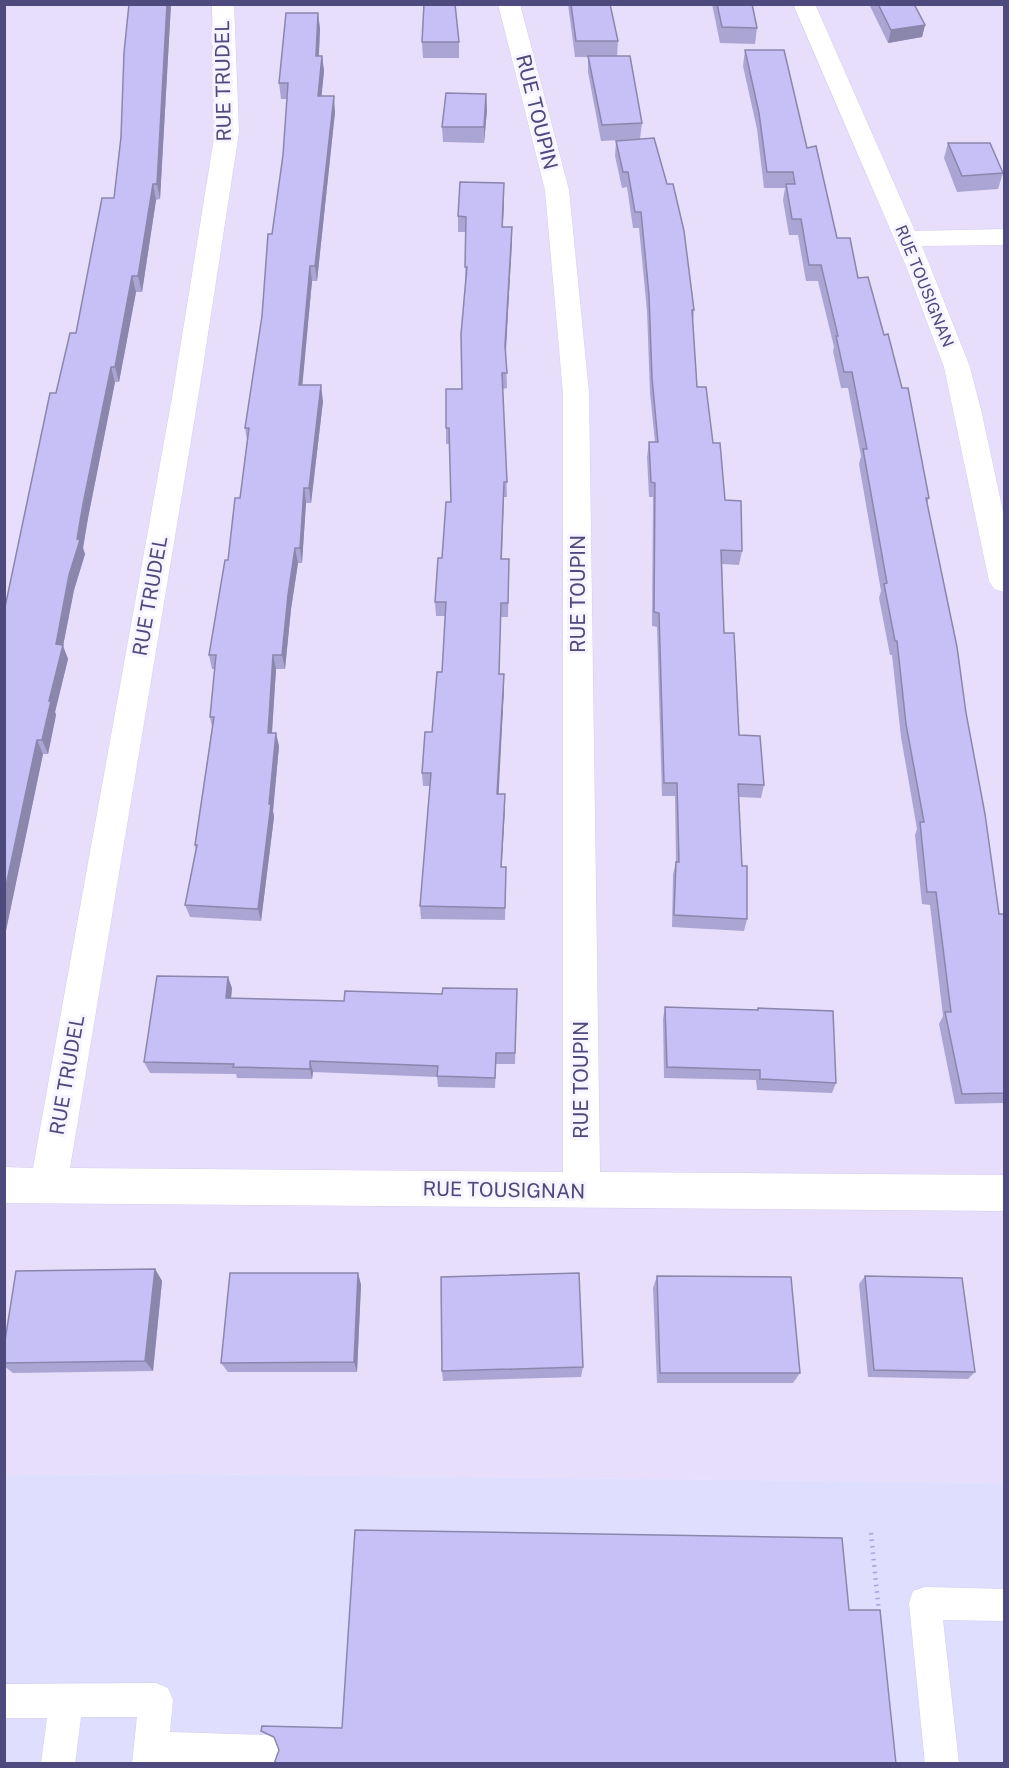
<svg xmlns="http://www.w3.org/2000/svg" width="1009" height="1768" font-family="'Public Sans',sans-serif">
  <rect width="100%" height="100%" fill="#f1ebfe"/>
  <path fill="#e7defc" d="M4 5H1004V1483L189 1474 5 1475Z"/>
  <path fill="#dfdeff" d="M189 1474 1004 1483V1763H5L4 1475Z"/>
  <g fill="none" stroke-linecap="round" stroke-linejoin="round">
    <defs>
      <g id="service">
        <path d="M925 1587 1004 1589V1621L943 1620 959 1764H925L909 1603 913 1591Z"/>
        <path d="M156 1683 168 1688 173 1700 170 1732 267 1735 279 1740 284 1752 279 1764H132L137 1717H81L75 1764H41L47 1718H4V1684Z"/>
      </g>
      <g id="minor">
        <path d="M212 4H234L239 132 199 392 70 1168 563 1172V393L545 190 498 4H520L569 190 589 393 600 1172 1004 1175V1211L4 1203V1167L33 1168 173 392 215 132Z"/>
        <path d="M793 4H815L915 231 1004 229V245L922 246 970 367 982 414 1004 516V592L994 589 989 581 944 367 906 266Z"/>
      </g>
    </defs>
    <use href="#service" stroke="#d5ceef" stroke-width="1"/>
    <use href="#minor" stroke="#d5ceef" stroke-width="1"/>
    <path stroke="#a9a2dc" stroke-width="4.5" stroke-dasharray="1.5 5" stroke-linecap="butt" d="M871 1533 879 1613"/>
    <use href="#service" fill="#fff" fill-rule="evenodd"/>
    <use href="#minor" fill="#fff" fill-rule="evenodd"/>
  </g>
  <g fill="#aba5d4">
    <path d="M129 4H171L160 199 156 200 142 292H136L119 382H115L88 518 83 548 85 554 74 590 63 646 68 659 55 712 56 715 48 754H43L4 940V612L56 393 76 333 114 198 121 137Z"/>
    <path d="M568 4H610L618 41 617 56 642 123 640 139 694 310 693 322 697 387 713 443 725 500 742 551 739 565 722 564 724 633 739 735 764 785 761 798 738 797 742 866 747 919 744 931 672 927 673 874 676 862 675 796H662L657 627 652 626 653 497H649L647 457 649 442H655L650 393 647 311 639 228H633L627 187 622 188 615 156 616 141 640 139 601 141 588 72V57H575Z"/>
    <path d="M712 4H752L757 28 755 44 720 43Z"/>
    <path d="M869 4H914L925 25 922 37 888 43Z"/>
    <path d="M320 28 319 56H322L324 71 321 96 335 112 317 281H312L302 385 323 401 311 503H306L302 563H298L291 609 285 669H276L272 733 279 746 273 811 274 817 261 921 190 917 185 905 196 849 195 845 212 727 210 717 215 669H212L209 655 228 560 240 498 247 440 245 428 262 316 272 234 283 155 287 99H281L279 83Z"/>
    <path d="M422 42H459V58H423Z"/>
    <path d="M745 50 807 148 837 238 858 278 929 498 927 503 966 713 999 914H1005V1103L955 1104 939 1024 943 1016 930 905 922 904 915 835 917 829 901 737 892 655H890L879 598 881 591 859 464 861 456 848 388H841L833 351 834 347 818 281H806L798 235H789L783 200 785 188H764L757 129 743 66Z"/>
    <path d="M486 94 487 110 484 143 443 142 442 127Z"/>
    <path d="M948 143 1003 173 998 189 957 192 944 158Z"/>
    <path d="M504 199 503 227H512L506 355 507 388 503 389 507 497H504L502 559H509L508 617H501L499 674 504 688 498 794 505 807 501 867H506L505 920 421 919 420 906 430 786H423L422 773 432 732 442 672 445 616H436L435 602 451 502 450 444H446V428L462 389 465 283 466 232H458V216Z"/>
    <path d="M232 988 231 998 344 1001 517 989 515 1064H496L495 1088 438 1087 437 1077 313 1072 312 1079 237 1078 236 1074 150 1073 144 1062Z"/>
    <path d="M665 1007 757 1010 758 1008 836 1083 832 1093 757 1090 756 1080 664 1078 663 1019Z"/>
    <path d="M155 1269 162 1281 153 1371 13 1373 4 1366V1347Z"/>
    <path d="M358 1273 361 1285 357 1372H228L221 1363Z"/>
    <path d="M657 1276 800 1373 793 1383H657L653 1288Z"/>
    <path d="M865 1276 975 1372 968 1379 868 1377 859 1284Z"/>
    <path d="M583 1367 581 1377 443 1381 442 1371Z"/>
  </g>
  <g fill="#8b86ac">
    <path d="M167 4H171L160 199 157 184Z"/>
    <path d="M318 13 320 28 318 72 316 56Z"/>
    <path d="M925 25 922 37 888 43 891 30Z"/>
    <path d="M322 56 324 71 320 112 318 96Z"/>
    <path d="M486 94 487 110 484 143V127Z"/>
    <path d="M334 96 335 112 317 281 315 266Z"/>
    <path d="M504 183V199L502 243V227Z"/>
    <path d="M153 184 156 200 142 292 138 276Z"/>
    <path d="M512 227V243L505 362V346Z"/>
    <path d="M310 266 312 281 301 400 299 385Z"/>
    <path d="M132 276 136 292 119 382 115 367Z"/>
    <path d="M111 367 115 382 88 518 83 548 85 554 74 590 63 646 68 659 55 712 56 715 48 754 42 740 49 701 56 644Z"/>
    <path d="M321 385 323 401 311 503 309 488Z"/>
    <path d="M304 488 306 503 302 563 300 548Z"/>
    <path d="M295 548 298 563 291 609 285 669 282 655 288 595Z"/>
    <path d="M273 655 276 669 271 746 268 733Z"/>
    <path d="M504 674V688L498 807 497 794Z"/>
    <path d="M276 733 279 746 273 811 274 817 261 921 258 909Z"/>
    <path d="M37 740 43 754 4 940V895Z"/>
    <path d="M505 794V807L501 879V867Z"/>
    <path d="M228 977 232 988 230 1009 226 998Z"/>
    <path d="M310 1061 313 1072 312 1079 310 1069Z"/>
    <path d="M155 1269 162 1281 153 1371 145 1361Z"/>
    <path d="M358 1273 361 1285 357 1372 354 1362Z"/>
  </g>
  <g fill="#c7c0f6" stroke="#8b86ac" stroke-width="1.5">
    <path d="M129 4H167L157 184H153L138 276H132L115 367H111L83 504 77 539 80 540 69 575 56 644 63 645 49 701H51L42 740H37L4 895V612L50 393H56L70 333H76L102 198H114L121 137 124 53Z"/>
    <path d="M424 4H455L459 42H422Z"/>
    <path d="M571 4H610L618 41H576Z"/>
    <path d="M717 4H752L757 28 722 27Z"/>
    <path d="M878 4H914L925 25 891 30Z"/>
    <path d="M286 13H318L316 56H322L318 96H334L315 266H310L299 385H321L309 488H304L300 548H295L288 595 282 655H273L268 733H276L269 804H271L258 909 185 905 197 845H195L214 717H210L216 655H209L225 560H228L235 498H240L249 428H245L262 316 268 234H272L283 155 288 83H279Z"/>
    <path d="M745 50H784L807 148 816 146 837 238H850L858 278 868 277 884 335 888 334 902 388H908L929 498H926L957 647 966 713 985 814 999 914H1005V1093L962 1094 945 1012H951L936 892H927L920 822H924L906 724 897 641H895L884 584 887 583 863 449H867L852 372H844L836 336H838L821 265H809L801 219H792L786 184H795L793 172H767L759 113Z"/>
    <path d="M588 56H630L642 123 602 125Z"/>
    <path d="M446 93 486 94 484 127H442Z"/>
    <path d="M654 138 667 184H673L684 231 694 310H692L697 387H706L713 443H720L725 500 741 501 742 551 721 550 724 633H734L739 735 760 736 764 785 738 784 742 866H747V919L674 915 676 862H679L677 783H664L659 613 654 612 655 483 651 482 649 442H658L652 378 649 295 641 212H635L628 172H623L616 141Z"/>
    <path d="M948 143H990L1003 173 962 176Z"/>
    <path d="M460 182 504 183 502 227H512L505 346 507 373H502L507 482H504L501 559H509L508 603H501L499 674H504L497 794H505L501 867H506L505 908 420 906 431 773H422L425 732H432L437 672H442L446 602H435L438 558H442L446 502H451L449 428H446V389H462L461 334 467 267H465L466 217 458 216Z"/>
    <path d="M157 976 228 977 226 998 344 1001 345 991 442 994 443 988 517 989 515 1053H496L495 1078 437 1076 438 1066 310 1061V1069L233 1067 234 1064 144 1062Z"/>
    <path d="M665 1007 758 1010V1008L833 1011 836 1083 760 1079V1070L667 1067Z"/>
    <path d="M155 1269 145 1361 4 1363V1347L16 1271Z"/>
    <path d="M230 1273H358L354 1362 221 1363Z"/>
    <path d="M579 1273 583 1367 442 1371 441 1277Z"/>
    <path d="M657 1276 791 1277 800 1373H660Z"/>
    <path d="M865 1276 962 1278 975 1372 874 1370Z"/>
    <path d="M355 1530 842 1538 849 1610H880L896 1764H274L279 1750 274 1737 261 1731 262 1726 342 1728Z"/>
  </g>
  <g text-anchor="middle" stroke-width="6" stroke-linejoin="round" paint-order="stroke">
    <g font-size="16" fill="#4f4a7d" stroke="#f7f3ff">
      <text transform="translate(925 286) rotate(68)" y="6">RUE TOUSIGNAN</text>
    </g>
    <g font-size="20" fill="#4f4a7d" stroke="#f7f3ff">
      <text transform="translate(223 81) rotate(-91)" y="7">RUE TRUDEL</text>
      <text transform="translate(537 112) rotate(76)" y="7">RUE TOUPIN</text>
      <text transform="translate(578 594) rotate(-90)" y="7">RUE TOUPIN</text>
      <text transform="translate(150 596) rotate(-80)" y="7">RUE TRUDEL</text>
      <text transform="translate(67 1075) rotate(-80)" y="7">RUE TRUDEL</text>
      <text transform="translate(581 1080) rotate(-90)" y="7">RUE TOUPIN</text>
      <text transform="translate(504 1190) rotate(1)" y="7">RUE TOUSIGNAN</text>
    </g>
  </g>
  <rect width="1009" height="1768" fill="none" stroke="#4f4a7d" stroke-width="12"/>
</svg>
